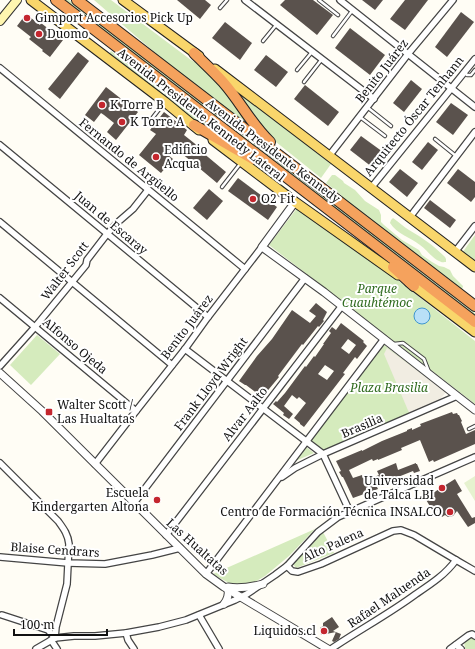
<svg xmlns="http://www.w3.org/2000/svg" width="475" height="649" font-family="'Noto Serif',serif">
  <rect width="100%" height="100%" fill="#fffdf5"/>
  <g fill="#d5ebbd">
    <path d="M64 0H69L475 313V316Z"/>
    <path d="M94 0H111L191 60C216 72 238 108 255 131L167 63Z"/>
    <path d="M111 51 168 95H169L225 137 201 125 109 54Z"/>
    <path d="M235 90 331 164 321 178 276 142 266 131Z"/>
    <path d="M233 149 253 162 301 200 299 202Z"/>
    <path d="M332 175H335L343 181 344 183 355 190 365 201 379 210 381 215V222L384 225 402 240 419 250 422 255 432 262 439 266 444 267 450 270 453 276 463 286 462 290 342 197 341 195 326 183Z"/>
    <path d="M298 207 390 274 475 341V404L269 245Z"/>
    <path d="M393 218C399 222 404 227 409 230 423 238 433 245 445 257L446 259V262C442 262 443 263 439 261 432 258 427 250 420 245 410 237 397 234 390 223L391 220Z"/>
    <path d="M475 235V263L462 253Z"/>
    <path d="M37 335 60 354 31 385 10 365Z"/>
    <path d="M383 344 436 385 433 404 366 431 324 451 311 440Z"/>
    <path d="M305 446 314 453 293 462Z"/>
    <path d="M315 529 289 556 265 576 241 590 213 574Z"/>
    <path d="M323 532 334 553 296 568 293 564Z"/>
    <path d="M468 638H474L475 639V649H466L465 648 464 642Z"/>
  </g>
  <path fill="#e6f2cf" d="M475 476V501L464 483Z"/>
  <path fill="#f1ede2" d="M387 348 446 392 437 403 410 415 384 354Z"/>
  <circle fill="#b9e0f7" stroke="#3f96cf" cx="422" cy="316" r="8"/>
  <g fill="#5a524d" fill-rule="evenodd">
    <path d="M177 0H205L211 5 200 19Z"/>
    <path d="M285 0H313L333 15 317 35 280 5Z"/>
    <path d="M362 0H383L375 10Z"/>
    <path d="M405 0H428L405 30 390 19Z"/>
    <path d="M461 12 474 22 447 57 435 47Z"/>
    <path d="M26 14 40 25 41 23 63 40 50 57 42 51 43 50 29 39 31 37 17 26Z"/>
    <path d="M225 22 252 43 240 60 212 38Z"/>
    <path d="M350 28 385 55 370 75 335 48Z"/>
    <path d="M78 52 89 61 60 99 48 89Z"/>
    <path d="M266 55 288 72 276 87 254 70Z"/>
    <path d="M411 80 422 89 404 112 393 103Z"/>
    <path d="M305 85 339 112 328 126 294 99Z"/>
    <path d="M106 87 138 112 116 140 107 132 114 123 104 115 101 113 94 122 85 115Z"/>
    <path d="M451 103 468 115 453 135 436 122Z"/>
    <path d="M164 112 187 130 184 135 204 151 202 152 226 172 217 183 174 147 168 155 173 159 161 173 139 155 156 134 150 130Z"/>
    <path d="M361 136 383 152 372 167 350 150Z"/>
    <path d="M428 142 438 150 422 170 412 162Z"/>
    <path d="M400 169 418 183 407 197 389 182Z"/>
    <path d="M458 169 475 182V197L471 202 447 183Z"/>
    <path d="M238 178 277 207 268 220 228 191Z"/>
    <path d="M209 189 223 201 207 220 193 208Z"/>
    <path d="M430 200 456 220 450 228 424 208Z"/>
    <path d="M316 303 327 312 323 320 324 321 319 327 318 326 303 345 302 344 278 376 279 377 264 395 262 397 246 385H245L239 381 257 356 272 339 292 310 310 323 316 316 309 311Z"/>
    <path d="M341 323 364 341 363 342 367 346 357 359 355 357 343 373 345 374 341 379 304 427 300 424V423L294 418 306 403 299 397 297 399 292 395 284 406 293 414 289 419 283 415 284 413 273 404 276 401 277 402 285 393 305 366 306 367 314 356 315 357 324 344H323L331 333 329 331 332 327 336 330ZM348 339 356 345 349 354 341 348ZM325 365 334 371 327 380 318 374Z"/>
    <path d="M452 412 453 414 457 413 458 415H459L462 421 461 422 466 434 475 430V444L434 462 433 460 429 462 420 440 401 448 402 450 378 460V459L373 461 372 459 349 470 353 478 362 475 365 481 379 475 377 471 396 463 398 470 416 463V464H417L420 471 414 473 413 471 388 481V482L377 487 378 489 353 498 345 481 343 477H342L339 472 341 471 336 461 362 450V451L382 441 407 431V430L412 428V430L421 426 420 424Z"/>
    <path d="M455 479 462 491 457 494 472 518 475 517V523L468 527 457 511 453 516 448 517 445 515 442 517 435 506 431 508 425 498Z"/>
    <path d="M332 617 339 627 333 631 341 634 339 639 334 642 332 641 336 632 321 635 320 628 323 626V623Z"/>
  </g>
  <g fill="none" stroke-linecap="round" stroke-linejoin="round">
    <defs>
      <g id="service">
        <path d="M319 0 338 15"/>
        <path d="M220 8 227 0"/>
        <path d="M333 36 352 11"/>
        <path d="M263 41 277 24"/>
        <path d="M297 70 312 52"/>
        <path d="M465 73 467 75H471L475 70"/>
        <path d="M304 82 322 59"/>
        <path d="M367 107 391 126"/>
        <path d="M360 117 385 136"/>
        <path d="M147 125 164 103"/>
        <path d="M435 139 456 156"/>
        <path d="M222 187 240 164"/>
        <path d="M394 344 403 343 424 359 429 372"/>
        <path d="M469 429 475 426"/>
      </g>
      <g id="minor">
        <path d="M245 0 374 99"/>
        <path d="M340 0 475 107"/>
        <path d="M0 68 245 269"/>
        <path d="M0 145 208 317"/>
        <path d="M329 156 408 54 453 0"/>
        <path d="M371 188 475 59"/>
        <path d="M410 217 475 132"/>
        <path d="M0 222 172 365"/>
        <path d="M455 252 475 226"/>
        <path d="M0 298 136 411"/>
        <path d="M185 349 323 454 350 512"/>
        <path d="M0 366 35 327 86 265 87 260 107 234 118 222 133 209 148 190"/>
        <path d="M0 463 58 521C63 528 68 534 69 544L67 584 56 627 55 638"/>
        <path d="M95 464 136 411 185 349 208 317 262 247"/>
        <path d="M282 477 295 468 323 454 457 396"/>
        <path d="M134 503 305 278"/>
        <path d="M166 535 341 307"/>
        <path d="M0 557 68 563 105 564 152 555 180 548"/>
        <path d="M287 566 292 571 298 572 321 564 393 531 401 530 414 535 456 560 475 571"/>
        <path d="M206 574 384 339"/>
        <path d="M2 615 48 630 55 638"/>
        <path d="M199 615 219 649"/>
        <path d="M126 633 128 640 134 649"/>
        <path d="M51 640 57 649"/>
        <path d="M456 645 461 649"/>
        <path d="M36 649 55 638 74 636H95L126 633 159 627 186 620 235 600 247 594 275 575 287 566 318 532 338 517 413 484 475 457"/>
        <path d="M331 649C359 630 389 614 416 594 431 584 445 575 456 560"/>
        <path d="M450 649 469 635 472 634 475 636"/>
      </g>
      <g id="tertiary">
        <path d="M295 202 262 247 324 292 475 410"/>
        <path d="M0 373 42 411 206 574 224 587 328 649"/>
        <path d="M228 587C240 589 251 587 263 584"/>
        <path d="M224 604C228 599 229 595 228 589"/>
      </g>
      <path id="secondary" d="M0 21 17 0"/>
      <g id="primary">
        <path d="M31 0 165 102 199 130"/>
        <path d="M123 0 199 56"/>
        <path d="M215 69 475 267"/>
        <path d="M213 140 295 202 398 275"/>
        <path d="M409 282 475 332"/>
      </g>
      <g id="motorway">
        <path d="M56 0 475 322"/>
        <path d="M77 0 475 306"/>
        <path d="M194 53C204 63 214 72 223 82 240 101 251 124 270 142"/>
        <path d="M194 125 253 159"/>
        <path d="M393 267 414 286"/>
      </g>
    </defs>
    <use href="#service" stroke="#444" stroke-width="4.5"/>
    <use href="#minor" stroke="#444" stroke-width="8"/>
    <use href="#tertiary" stroke="#444" stroke-width="9"/>
    <use href="#secondary" stroke="#333" stroke-width="10"/>
    <use href="#primary" stroke="#222" stroke-width="11"/>
    <use href="#motorway" stroke="#222" stroke-width="12"/>
    <use href="#service" stroke="#fff" stroke-width="2.5"/>
    <use href="#minor" stroke="#fff" stroke-width="5.5"/>
    <use href="#tertiary" stroke="#fff" stroke-width="7"/>
    <use href="#secondary" stroke="#fff6b0" stroke-width="8"/>
    <use href="#primary" stroke="#f9d66b" stroke-width="9"/>
    <use href="#motorway" stroke="#f5a25d" stroke-width="10"/>
  </g>
  <g fill="#c4262e" stroke="#fff" stroke-width="1.5">
    <circle cx="27" cy="18" r="4"/>
    <circle cx="39" cy="34" r="4"/>
    <circle cx="102" cy="105" r="4"/>
    <circle cx="122" cy="122" r="4"/>
    <circle cx="156" cy="157" r="4"/>
    <circle cx="253" cy="199" r="4"/>
    <rect x="45" y="408" width="8" height="8" rx="2"/>
    <circle cx="442" cy="488" r="4"/>
    <circle cx="157" cy="500" r="4"/>
    <circle cx="450" cy="512" r="4"/>
    <circle cx="324" cy="631" r="4"/>
  </g>
  <g text-anchor="middle" stroke-width="4" stroke-linejoin="round" paint-order="stroke">
    <g font-size="12" fill="#111" stroke="#fff" text-anchor="start">
      <text x="35" y="22">Gimport Accesorios Pick Up</text>
      <text x="47" y="38">Duomo</text>
      <text x="110" y="109">K Torre B</text>
      <text x="130" y="126">K Torre A</text>
      <text x="164" y="154">Edificio<tspan x="164" dy="14">Acqua</tspan></text>
      <text x="261" y="203">O2 Fit</text>
      <text x="57" y="409">Walter Scott /<tspan x="57" dy="14">Las Hualtatas</tspan></text>
      <text x="434" y="485" text-anchor="end">Universidad<tspan x="434" dy="14">de Talca LBI</tspan></text>
      <text x="149" y="497" text-anchor="end">Escuela<tspan x="149" dy="14">Kindergarten Altona</tspan></text>
      <text x="442" y="516" text-anchor="end">Centro de Formación Técnica INSALCO</text>
      <text x="316" y="635" text-anchor="end">Liquidos.cl</text>
    </g>
    <g font-size="12" fill="#111" stroke="#fff">
      <text transform="translate(382 71) rotate(-52)" y="4">Benito Juárez</text>
      <text transform="translate(201 115) rotate(38)" y="4">Avenida Presidente Kennedy Lateral</text>
      <text transform="translate(414 116) rotate(-51)" y="4">Arquitecto Óscar Tenhann</text>
      <text transform="translate(273 151) rotate(37)" y="4">Avenida Presidente Kennedy</text>
      <text transform="translate(129 160) rotate(39)" y="4">Fernando de Argüello</text>
      <text transform="translate(111 223) rotate(40)" y="4">Juan de Escaray</text>
      <text transform="translate(65 271) rotate(-53)" y="4">Walter Scott</text>
      <text transform="translate(187 327) rotate(-53)" y="4">Benito Juárez</text>
      <text transform="translate(75 346) rotate(40)" y="4">Alfonso Ojeda</text>
      <text transform="translate(211 384) rotate(-53)" y="4">Frank Lloyd Wright</text>
      <text transform="translate(245 414) rotate(-52)" y="4">Alvar Aalto</text>
      <text transform="translate(362 426) rotate(-23)" y="4">Brasilia</text>
      <text transform="translate(333 545) rotate(-24)" y="4">Alto Palena</text>
      <text transform="translate(197 547) rotate(42)" y="4">Las Hualtatas</text>
      <text transform="translate(55 550) rotate(4)" y="4">Blaise Cendrars</text>
      <text transform="translate(389 598) rotate(-34)" y="4">Rafael Maluenda</text>
    </g>
    <g font-size="12" font-style="italic" fill="#2f6b1f" stroke="#fff">
      <text x="377" y="293">Parque<tspan x="377" dy="14">Cuauhtémoc</tspan></text>
      <text x="389" y="392">Plaza Brasilia</text>
    </g>
  </g>
  <path d="M14 629v6h93v-6" fill="none" stroke="#111111" stroke-width="2"/>
  <text x="20" y="629" font-size="12" fill="#111111" stroke="#ffffff" stroke-width="3" paint-order="stroke">100 m</text>
</svg>
